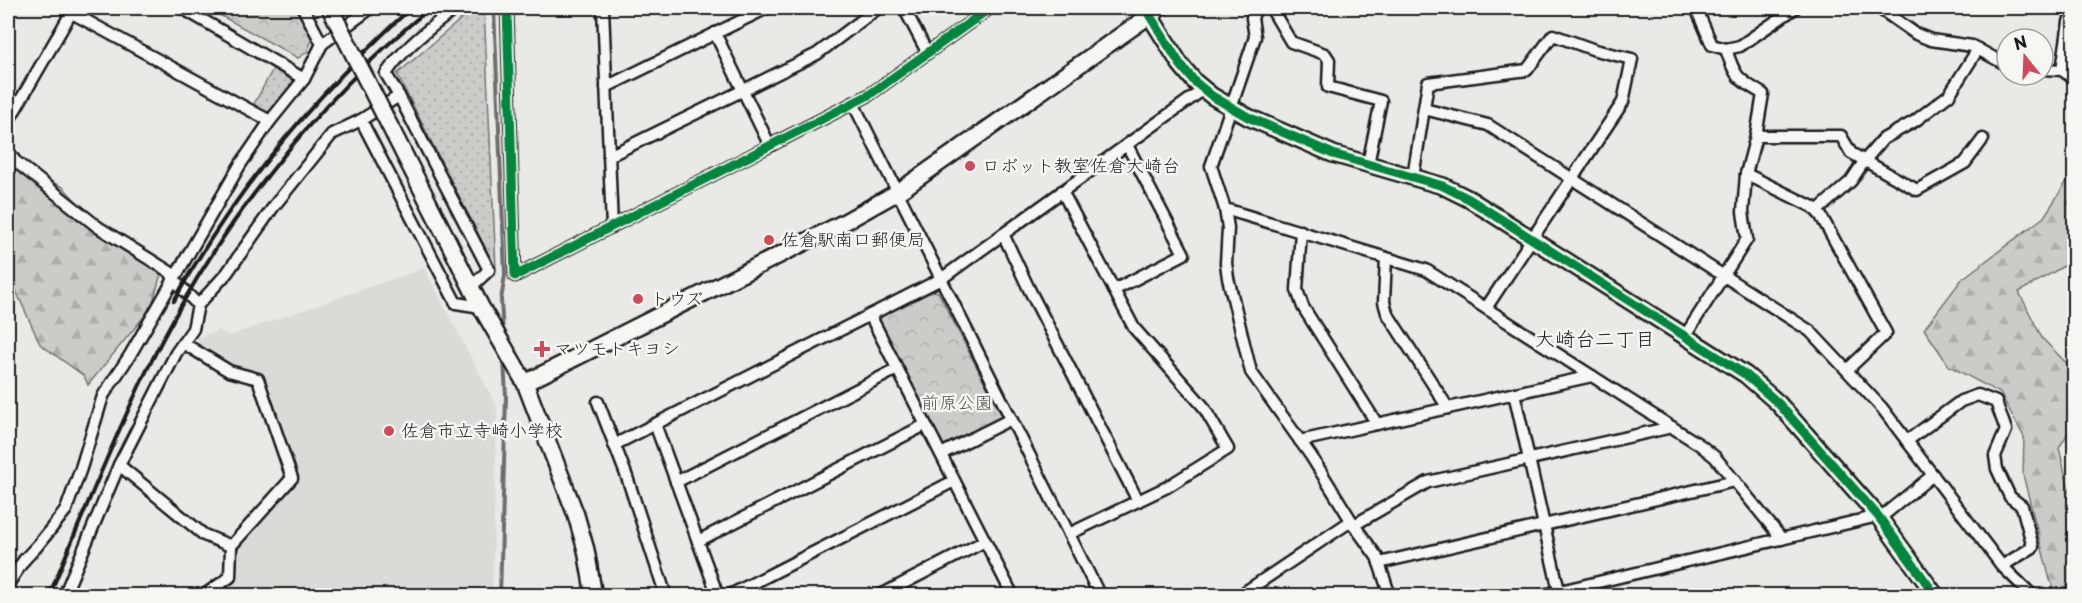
<svg xmlns="http://www.w3.org/2000/svg" width="2082" height="603" font-family="'Playpen Sans','Klee One',sans-serif">
  <defs>
    <pattern id="grass-dots" width="8" height="8" patternUnits="userSpaceOnUse" patternTransform="scale(1.5)"><rect width="8" height="8" fill="#cbcbc7"/><path d="M2 2h.1M6 6h.1" fill="none" stroke="#aeaeaa" stroke-width="1.8" stroke-linecap="round"/></pattern>
    <pattern id="forest-firs" width="22" height="20" patternUnits="userSpaceOnUse" patternTransform="scale(1.5)"><rect width="22" height="20" fill="#cbcbc7"/><path d="M5 1l3.5 6h-7zM16 11l3.5 6h-7z" fill="#aeaeaa"/></pattern>
    <pattern id="park-crowns" width="20" height="18" patternUnits="userSpaceOnUse" patternTransform="scale(1.5)"><rect width="20" height="18" fill="#cbcbc7"/><path d="M2 6a3 3 0 1 1 6 0M12 15a3 3 0 1 1 6 0" fill="none" stroke="#aeaeaa"/></pattern>
  </defs>
  <rect width="100%" height="100%" fill="#e9e9e5"/>
  <filter id="ink" filterUnits="userSpaceOnUse"><feTurbulence type="fractalNoise" baseFrequency=".0167" numOctaves="2"/><feDisplacementMap in="SourceGraphic" scale="12" xChannelSelector="R" yChannelSelector="G"/><feConvolveMatrix kernelMatrix="1 2 1 2 8 2 1 2 1" color-interpolation-filters="sRGB"/></filter>
  <g filter="url(#ink)">
    <path fill="#dadad6" d="M424 268 497 407 492 595H211L237 577 235 548 287 492 288 486 297 481 281 436 283 435 282 429 277 423 278 419 270 396 271 394 268 391 265 378 261 373 244 369 236 370 219 357 208 354 201 348 197 338 219 330 228 336Z"/>
    <g fill="url(#grass-dots)" stroke="#747472" stroke-width="1.5">
      <path d="M474 8H484L496 269 397 74Z"/>
      <path d="M274 67 293 78 295 83 270 113 267 114 253 106Z"/>
    </g>
    <g fill="url(#forest-firs)" stroke="#747472" stroke-width="1.5">
      <path d="M8 151 13 164 63 187 102 229 141 261 161 274 151 308 88 385 84 376 40 344 8 273Z"/>
      <path d="M2074 170V260L2019 292 2042 338 2074 371V423L2059 448 2074 511V595L2059 596 2050 580 2023 475 2024 437 2000 393 1949 366 1924 329 1962 279 2044 217Z"/>
    </g>
    <g fill="url(#park-crowns)" stroke="#747472" stroke-width="1.5">
      <path d="M207 8H297L313 37 307 52 298 58Z"/>
      <path d="M933 291 938 292 1001 414 1000 420 948 447 937 441 879 321 882 316Z"/>
    </g>
    <g fill="none" stroke-linecap="round" stroke-linejoin="round">
      <g stroke="#6d6d6c" stroke-width="4">
        <path d="M494 8 505 275 501 300 503 334"/>
        <path d="M500 596 506 397 504 359"/>
      </g>
      <defs>
        <g id="street">
          <path d="M63 8 270 121"/>
          <path d="M182 8 304 79"/>
          <path d="M303 8 322 44"/>
          <path d="M507 8 515 276 869 95 990 8"/>
          <path d="M603 8 612 227"/>
          <path d="M904 8 927 52"/>
          <path d="M1256 8 1252 18 1255 37 1211 166 1225 209 1228 228 1226 263 1228 278 1251 372 1311 456 1354 525 1377 557 1390 596"/>
          <path d="M1271 8 1291 42 1325 54 1329 60 1328 87 1381 101 1368 164"/>
          <path d="M1696 8 1712 45 1726 49 1740 46 1795 8"/>
          <path d="M1879 8 1916 34 1931 40 1972 46 2007 65"/>
          <path d="M715 33 770 146"/>
          <path d="M2043 69 2062 70 2074 79"/>
          <path d="M2062 70 2069 22 2074 9"/>
          <path d="M606 87 767 8"/>
          <path d="M399 96 489 270 471 287"/>
          <path d="M853 103 1100 596"/>
          <path d="M1424 109 1488 125 1810 331 1882 408 2002 566 2033 596"/>
          <path d="M361 120 456 303 481 307"/>
          <path d="M8 122 74 8"/>
          <path d="M1756 136H1841L1851 153 1917 190 1965 163 1983 139"/>
          <path d="M8 151 15 161 98 227 170 272 176 282 198 305"/>
          <path d="M609 156 817 54 878 8"/>
          <path d="M1746 174 1813 207 1821 216 1886 333 1847 370"/>
          <path d="M1413 177 1428 83 1527 70 1553 35 1595 50 1632 59 1623 102 1486 308"/>
          <path d="M1062 191 1134 328 1203 406 1228 449 1167 487 1069 534"/>
          <path d="M1225 209 1426 270 1700 445 1715 457 1782 539"/>
          <path d="M1817 211 1851 181 1865 160 1883 139 1915 121 1949 95 1978 49"/>
          <path d="M1301 231 1297 290 1303 307 1377 424"/>
          <path d="M1003 234 1029 289 1138 501"/>
          <path d="M1386 258 1384 302 1387 313 1448 408"/>
          <path d="M1114 290 1184 254 1127 145"/>
          <path d="M870 315 1013 596"/>
          <path d="M1685 336 1747 239 1743 212 1746 174 1756 136 1763 94C1738 79 1735 78 1726 49"/>
          <path d="M1514 393 1559 591"/>
          <path d="M598 402 627 477 666 596"/>
          <path d="M655 424 718 596"/>
          <path d="M1300 441 1592 376"/>
          <path d="M1907 441 1961 401 1978 395 1996 402 2006 430 1995 456 1997 469 2010 497 2022 506 2033 547 2002 566"/>
          <path d="M614 445 941 279 1204 89"/>
          <path d="M941 454 1011 419"/>
          <path d="M119 465 204 535 231 546 292 478 258 379 229 371 183 343"/>
          <path d="M676 482 897 369"/>
          <path d="M1880 518 1933 475"/>
          <path d="M1354 525 1428 482 1672 427"/>
          <path d="M698 541 925 425"/>
          <path d="M1379 563 1735 481"/>
          <path d="M8 584 24 560 38 545 66 510 81 468 103 396 130 355 240 165 270 121 304 79 322 44 371 8"/>
          <path d="M64 596 119 465 176 353 193 329 198 305 227 273 274 206 332 134 361 120 399 96 386 74C402 49 433 25 457 8"/>
          <path d="M203 596 230 577 231 546"/>
          <path d="M728 596 954 481"/>
          <path d="M879 596 985 541"/>
          <path d="M1239 596 1351 521"/>
          <path d="M1539 596 1878 516"/>
        </g>
        <g id="secondary">
          <path d="M1145 8 1180 64 1195 82 1212 96 1248 117 1333 154 1443 186 1469 199 1746 375 1778 403 1878 516 1936 596"/>
          <path d="M448 241 481 307 525 383 576 515 586 550 594 596"/>
          <path d="M525 383 841 224 898 192 1160 8"/>
        </g>
      </defs>
      <use href="#street" stroke="#1c1c1c" stroke-width="15"/>
      <use href="#secondary" stroke="#1c1c1c" stroke-width="20"/>
      <use href="#street" stroke="#f6f6f2" stroke-width="10"/>
      <use href="#secondary" stroke="#f6f6f2" stroke-width="15"/>
      <g stroke="#1c1c1c" stroke-width="4">
        <path d="M174 301C234 190 318 92 411 8"/>
        <path d="M49 596C81 520 111 444 147 370 214 232 312 105 430 8"/>
      </g>
      <defs>
        <path id="secondary-bridge" d="M330 8 448 241"/>
      </defs>
      <use href="#secondary-bridge" stroke="#1c1c1c" stroke-width="20" stroke-linecap="butt"/>
      <use href="#secondary-bridge" stroke="#f6f6f2" stroke-width="15"/>
      <defs>
        <g id="cycleway">
          <path d="M507 8 515 276 869 95 990 8"/>
          <path d="M1145 8 1180 64 1195 82 1212 96 1248 117 1333 154 1443 186 1469 199 1746 375 1778 403 1878 516 1936 596"/>
        </g>
      </defs>
      <use href="#cycleway" stroke="#f6f6f2" stroke-width="13"/>
      <use href="#cycleway" stroke="#00873e" stroke-width="9"/>
    </g>
  </g>
  <g fill="#d1495b" stroke="#f6f6f2" stroke-width="2">
    <circle cx="970" cy="166" r="6"/>
    <circle cx="769" cy="240" r="6"/>
    <circle cx="638" cy="299" r="6"/>
    <path d="M539 340h6v6h6v6h-6v6h-6v-6h-6v-6h6z"/>
    <circle cx="389" cy="431" r="6"/>
  </g>
  <g text-anchor="middle" stroke-width="5" stroke-linejoin="round" paint-order="stroke">
    <g font-size="18" fill="#1c1c1c" stroke="#f6f6f2" text-anchor="start">
      <text x="982" y="172">ロボット教室佐倉大崎台</text>
      <text x="781" y="246">佐倉駅南口郵便局</text>
      <text x="650" y="305">トウズ</text>
      <text x="554" y="355">マツモトキヨシ</text>
      <text x="401" y="437">佐倉市立寺崎小学校</text>
    </g>
    <g font-size="18" fill="#51514f" stroke="#f6f6f2">
      <text x="957" y="409">前原公園</text>
    </g>
    <g font-size="20" fill="#1c1c1c" stroke="#f6f6f2">
      <text x="1595" y="346">大崎台二丁目</text>
    </g>
  </g>
  <rect width="2082" height="603" fill="none" stroke="#f6f6f2" stroke-width="30"/>
  <rect x="15" y="15" width="2052" height="573" fill="none" stroke="#1c1c1c" stroke-width="2" filter="url(#ink)"/>
  <g transform="translate(2025 57) rotate(342)"><circle r="28" fill="#f6f6f2" stroke="#9f9f9c" stroke-width="1.5"/>
  <path d="M0-4.5L10 22L0 15L-10 22Z" fill="#d1495b"/>
  <text y="-9" font-size="16" font-weight="bold" text-anchor="middle" fill="#1c1c1c">N</text>
  </g>
</svg>
